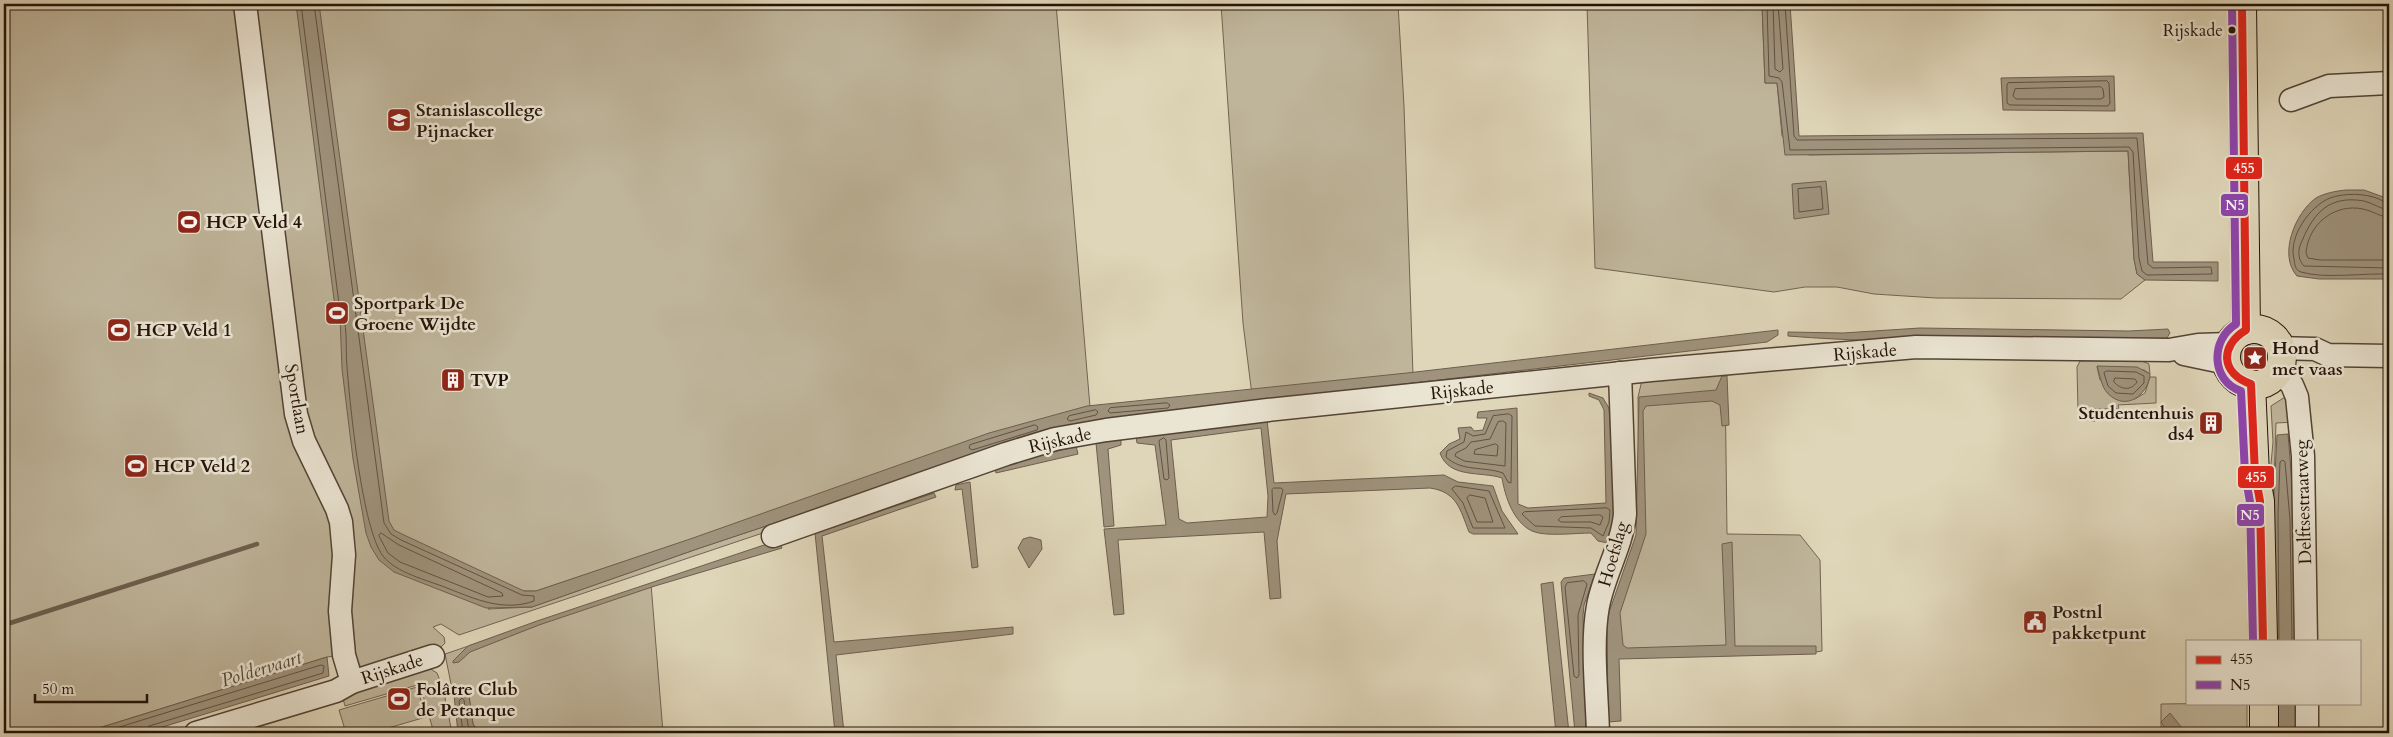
<svg xmlns="http://www.w3.org/2000/svg" width="2393" height="737" font-family="Cardo,serif">
  <rect width="100%" height="100%" fill="#dfd6b9"/>
  <filter id="stains"><feTurbulence type="fractalNoise" baseFrequency=".004" numOctaves="4"/><feColorMatrix values="0 0 0 0 .2 0 0 0 0 .09 0 0 0 0 .02 0 0 0 .5 -.17"/></filter>
  <radialGradient id="worn" r=".72"><stop offset=".6" stop-color="#630" stop-opacity="0"/><stop offset="1" stop-color="#630" stop-opacity=".3"/></radialGradient>
  <g fill="#bfb59b" stroke="#716452">
    <path d="M4 4H1056L1090 407 536 591H524L488 609 532 607 697 549 1060 428 1102 419 1101 428 1013 449 459 635 441 624 433 627 444 637 445 643 440 648 365 669 354 662 350 654 327 657 83 733H4Z"/>
    <path d="M1221 4H1398L1404 106 1413 375 1252 395 1243 323Z"/>
    <path d="M1587 4H1762L1765 83H1777L1782 136 1809 155 2128 151 2134 259 2137 274 2145 280 2121 299 1936 298 1874 294 1837 287H1805L1774 292 1595 268Z"/>
    <circle cx="2254" cy="357" r="16"/>
    <path d="M2080 361H2142L2149 364 2150 374 2144 370 2097 367 2100 380 2135 399 2145 393 2150 377H2156V403L2118 405 2119 409H2095V421H2091L2086 415 2078 411 2077 367Z"/>
    <path d="M1725 373 1727 534 1800 535 1820 560 1822 651 1803 654H1616L1612 613 1639 534 1638 397 1642 380Z"/>
    <path d="M2285 397 2296 422 2276 423 2273 513 2267 507 2273 442 2271 406Z"/>
    <path d="M651 584 663 733H479L473 724 469 696 463 693 453 694 445 654Z"/>
    <path d="M426 666 437 673 443 688 452 733H434L422 692 417 685 345 706 342 695Z"/>
    <path d="M417 687 426 717 371 733H346L339 710Z"/>
    <path d="M2247 703V733H2161V704Z"/>
  </g>
  <g fill="#9f937d" stroke="#6d5f4e" fill-rule="evenodd">
    <path d="M296 4H319L389 521 394 530 404 535 524 591H536L693 538 989 433 1087 406 1407 373 1778 330V335L1767 342 1258 401 1129 418 1102 419 1060 428 697 549 532 607 486 608 394 572 379 560 371 547 366 533 353 459 342 369 340 317 335 307Z"/>
    <path d="M1762 4H1790L1799 136 2143 133 2153 262H2218V281L2145 280 2137 274 2134 259 2128 151 1785 155 1777 83H1765Z"/>
    <path d="M2114 76 2115 111 2003 110 2001 78Z"/>
    <path d="M1826 181 1829 214 1794 219 1792 184Z"/>
    <path d="M2346 190H2364L2389 199V279H2319L2297 276C2278 255 2295 213 2316 198 2325 193 2336 191 2346 190Z"/>
    <path d="M1920 328 2129 331 2168 329 2170 333 2167 338C2042 340 1913 346 1788 336V332L1843 333Z"/>
    <path d="M2097 366 2137 367 2150 374C2149 392 2130 410 2112 397 2101 390 2101 377 2097 366Z"/>
    <path d="M1722 376H1727L1729 425 1722 426 1720 405 1712 401 1646 406 1643 411 1646 534 1620 613 1623 645 1627 648 1726 645 1722 544 1732 542 1735 646H1816V654L1619 659 1621 721 1608 722 1607 618 1636 535 1639 397 1716 390Z"/>
    <path d="M1589 393 1603 398 1609 408C1612 453 1621 500 1608 543L1598 541 1591 533C1576 533 1545 537 1532 531 1513 522 1505 496 1502 478 1481 471 1449 479 1440 453L1449 444 1460 439 1458 428 1471 427 1474 431 1483 430 1487 418H1477L1478 412 1517 408 1518 504 1528 508 1606 503 1604 410 1599 400 1589 396Z"/>
    <path d="M1267 420 1274 483 1444 475 1458 482 1493 486 1502 511 1518 534H1473L1469 532C1460 509 1457 492 1430 488L1286 494 1277 541 1281 598 1270 599 1264 532 1118 540 1124 614 1114 615 1104 529 1166 525 1155 445 1137 443 1136 437ZM1261 428 1268 496 1267 517 1187 523 1179 519 1171 440Z"/>
    <path d="M2288 434 2295 520 2297 641H2274L2273 513 2277 435Z"/>
    <path d="M1121 438V445L1108 449 1114 526 1104 527 1096 443Z"/>
    <path d="M1076 446 1078 454 996 473 995 468Z"/>
    <path d="M970 482 978 567 972 568 962 489 955 490 956 485Z"/>
    <path d="M934 493 936 497 822 536 834 642 1013 627V634L836 655 844 733H835L815 533Z"/>
    <path d="M1030 537 1041 540 1042 549 1029 568 1018 548 1023 539Z"/>
    <path d="M779 540 782 548 655 586 539 625 470 652 459 662 453 663V661L468 646 537 621Z"/>
    <path d="M1595 574 1584 605 1583 616 1586 733H1575L1561 582 1564 578Z"/>
    <path d="M1553 582 1569 733H1556L1541 584Z"/>
    <path d="M327 657 329 676 143 733H83Z"/>
    <path d="M463 693 469 696 473 724 479 733H458L454 695Z"/>
    <rect x="2275" y="703" width="22" height="30"/>
    <path d="M2170 713 2186 733H2168L2161 722Z"/>
  </g>
  <g fill="none" stroke-linecap="round" stroke-linejoin="round">
    <g stroke="#615242" stroke-width="1">
      <path d="M301 4 339 304C349 325 345 345 347 367 350 405 362 529 383 556 396 573 427 580 447 588 475 599 503 612 534 601V596L522 595 401 540 391 534 384 523 314 4"/>
      <path d="M1767 4 1769 76 1779 78 1782 82 1790 150 2129 147 2133 152 2139 258 2142 271 2147 275 2212 274 2211 267 2153 268 2148 264 2137 138 1797 140 1794 136 1785 4"/>
      <path d="M1773 4 1775 69 1780 72 1783 69 1778 4"/>
      <path d="M2107 81 2109 83 2110 103 2108 106 2010 105 2007 103V85L2008 83Z"/>
      <path d="M2101 87 2103 89 2104 97 2101 99H2016L2013 96 2015 89Z"/>
      <path d="M1821 187 1823 209 1799 212 1798 189Z"/>
      <path d="M2389 203C2385 203 2383 201 2379 199 2365 193 2344 193 2330 198 2310 206 2288 237 2294 259 2295 265 2295 270 2301 272 2323 279 2365 273 2389 274"/>
      <path d="M2389 210C2380 209 2373 203 2364 201 2330 195 2314 212 2302 241 2298 248 2297 259 2304 266L2389 268"/>
      <path d="M2389 217C2380 217 2373 211 2363 209 2335 203 2308 224 2306 253L2308 258 2320 260H2389"/>
      <path d="M2107 371 2136 372 2144 376V383L2133 394 2116 393 2108 386 2104 373Z"/>
      <path d="M2115 378 2135 379 2137 382C2131 391 2121 390 2114 382Z"/>
      <path d="M1167 403 1170 405 1168 408 1110 413 1108 411 1110 408Z"/>
      <path d="M1096 410 1098 412 1096 415 1070 421 1067 419 1069 416Z"/>
      <path d="M1509 414 1512 416 1511 483 1508 482 1503 473C1483 466 1462 472 1446 457L1447 451 1464 442 1466 432 1473 436 1485 434 1493 416Z"/>
      <path d="M1503 421 1506 423 1505 466 1464 461 1455 456 1456 453 1466 448 1471 442 1490 439 1498 422Z"/>
      <path d="M1035 425 1038 427 1037 430 972 450 969 448 970 445Z"/>
      <path d="M1164 438 1166 440 1169 478 1167 480 1164 479 1159 441Z"/>
      <path d="M1496 444 1498 446 1497 456 1474 454 1475 450Z"/>
      <path d="M1456 486 1489 491 1505 528H1473L1463 503 1452 489Z"/>
      <path d="M1274 488H1281L1283 490 1277 513 1275 515 1273 512 1272 490Z"/>
      <path d="M1470 495 1485 498 1493 522H1477L1467 498Z"/>
      <path d="M1607 508 1610 510 1609 522 1603 536 1591 528 1535 526 1522 514 1524 512Z"/>
      <path d="M1600 515 1603 517 1600 525 1591 522H1561L1558 520 1561 517Z"/>
      <path d="M381 533 399 545 502 593 503 596 488 597 400 562 388 553 379 536Z"/>
      <path d="M1584 581 1587 584 1578 615 1579 675 1577 678 1574 676 1565 587 1567 583Z"/>
      <path d="M2279 641 2278 514 2280 462 2283 460 2285 462 2290 520 2292 641"/>
      <path d="M100 733 321 665 324 666 323 673 149 726 145 733"/>
      <path d="M463 733 459 701 462 698 464 700 468 725 473 733"/>
    </g>
    <path stroke="#6d5f4e" stroke-width="4.5" d="M4 625 257 544"/>
    <defs>
      <g id="minor">
        <path d="M245 4 296 414 304 441 337 509 341 522 344 555 340 611 344 655 352 682"/>
        <path d="M2291 100 2329 86 2389 83"/>
        <path d="M2280 348 2315 349 2328 355 2389 356"/>
        <path d="M2184 354 2227 363"/>
        <path d="M2278 369 2292 385 2297 397 2303 456 2306 641"/>
        <path d="M773 536 1006 454 1055 439 1106 430 1268 410 1651 370 1916 347 2169 350 2198 345 2229 344"/>
        <path d="M2307 703V733"/>
        <path d="M196 733 336 691 352 682 433 656"/>
        <path d="M1598 733C1597 694 1591 643 1598 606 1604 574 1622 546 1625 514L1620 373"/>
      </g>
      <g id="major">
        <path d="M2242 4 2246 330"/>
        <circle cx="2254" cy="357" r="28"/>
        <path d="M2251 384 2255 474 2260 501 2263 641"/>
        <path d="M2264 703V733"/>
      </g>
    </defs>
    <use href="#minor" stroke="#524334" stroke-width="25"/>
    <use href="#major" stroke="#231208" stroke-width="30"/>
    <use href="#minor" stroke="#eae4d2" stroke-width="22"/>
    <use href="#major" stroke="#dfd6b9" stroke-width="28"/>
    <defs>
      <path id="bus-1" d="M2242 4 2246 330C2219 346 2221 374 2251 384L2255 474 2260 501 2263 641"/>
      <path id="bus-2" d="M2232 4 2236 324C2210 340 2211 381 2241 391L2245 474 2250 502 2253 641"/>
    </defs>
    <use href="#bus-1" stroke="#eae4d2" stroke-width="11"/>
    <use href="#bus-2" stroke="#eae4d2" stroke-width="11"/>
    <use href="#bus-1" stroke="#e1251b" stroke-width="8"/>
    <use href="#bus-2" stroke="#8e44ad" stroke-width="8"/>
  </g>
  <defs>
    <symbol id="school-square" viewBox="-11 -11 22 22"><rect x="-9" y="-9" width="18" height="18" rx="4" fill="#8f2418" stroke="#eae4d2"/><path d="M0-5L7-2L0 1L-7-2ZM-4 1L0 2.5L4 1V4Q0 6-4 4Z" fill="#fff"/></symbol>
    <symbol id="stadium-square" viewBox="-11 -11 22 22"><rect x="-9" y="-9" width="18" height="18" rx="4" fill="#8f2418" stroke="#eae4d2"/><path d="M0-5a6.5 5 0 1 0 0 10a6.5 5 0 1 0 0-10ZM-3.5-1.8h7v3.6h-7Z" fill="#fff"/></symbol>
    <symbol id="sight-square" viewBox="-11 -11 22 22"><rect x="-9" y="-9" width="18" height="18" rx="4" fill="#8f2418" stroke="#eae4d2"/><path d="M0-6L1.8-2.2L6-1.7L2.9 1.2L3.7 5.4L0 3.3L-3.7 5.4L-2.9 1.2L-6-1.7L-1.8-2.2Z" fill="#fff"/></symbol>
    <symbol id="building-square" viewBox="-11 -11 22 22"><rect x="-9" y="-9" width="18" height="18" rx="4" fill="#8f2418" stroke="#eae4d2"/><path d="M-4-6H4V6H1V3H-1V6H-4ZM-2.5-4.3h1.7v1.8h-1.7ZM.8-4.3h1.7v1.8H.8ZM-2.5-1h1.7V.8h-1.7ZM.8-1h1.7V.8H.8Z" fill="#fff"/></symbol>
    <symbol id="civic-square" viewBox="-11 -11 22 22"><rect x="-9" y="-9" width="18" height="18" rx="4" fill="#8f2418" stroke="#eae4d2"/><path d="M-.6-6.5H3V-4.5H.6V-3L4-1V1h2V6H-6V1h2V-1L-.6-3ZM-1.2 2.5V6h2.4V2.5Z" fill="#fff"/></symbol>
  </defs>
  <g fill-rule="evenodd">
    <use href="#school-square" x="385" y="106" width="28" height="28"/>
    <use href="#stadium-square" x="175" y="208" width="28" height="28"/>
    <use href="#stadium-square" x="323" y="299" width="28" height="28"/>
    <use href="#stadium-square" x="105" y="316" width="28" height="28"/>
    <use href="#sight-square" x="2241" y="344" width="28" height="28"/>
    <use href="#building-square" x="439" y="366" width="28" height="28"/>
    <use href="#building-square" x="2197" y="409" width="28" height="28"/>
    <use href="#stadium-square" x="122" y="452" width="28" height="28"/>
    <use href="#civic-square" x="2021" y="608" width="28" height="28"/>
    <use href="#stadium-square" x="385" y="685" width="28" height="28"/>
  </g>
  <circle fill="#231208" stroke="#eae4d2" stroke-width="2" cx="2232" cy="30" r="4.5"/>
  <g text-anchor="middle" stroke-width="5" stroke-linejoin="round" paint-order="stroke">
    <g font-size="17" fill="#231208" stroke="#eae4d2" text-anchor="end">
      <text x="2223" y="36">Rijskade</text>
    </g>
    <g font-size="18" font-weight="bold" fill="#231208" stroke="#eae4d2" text-anchor="start">
      <text x="416" y="116">Stanislascollege<tspan x="416" dy="21">Pijnacker</tspan></text>
      <text x="206" y="228">HCP Veld 4</text>
      <text x="354" y="309">Sportpark De<tspan x="354" dy="21">Groene Wijdte</tspan></text>
      <text x="136" y="336">HCP Veld 1</text>
      <text x="2272" y="354">Hond<tspan x="2272" dy="21">met vaas</tspan></text>
      <text x="470" y="386">TVP</text>
      <text x="2194" y="419" text-anchor="end">Studentenhuis<tspan x="2194" dy="21">ds4</tspan></text>
      <text x="154" y="472">HCP Veld 2</text>
      <text x="2052" y="618">Postnl<tspan x="2052" dy="21">pakketpunt</tspan></text>
      <text x="416" y="695">Folâtre Club<tspan x="416" dy="21">de Petanque</tspan></text>
    </g>
    <g font-size="18" fill="#231208" stroke="#eae4d2">
      <text transform="translate(1865 352) rotate(-5)" y="6">Rijskade</text>
      <text transform="translate(1462 390) rotate(-6)" y="6">Rijskade</text>
      <text transform="translate(297 399) rotate(80)" y="6">Sportlaan</text>
      <text transform="translate(1060 440) rotate(-13)" y="6">Rijskade</text>
      <text transform="translate(2303 502) rotate(-92)" y="6">Delftsestraatweg</text>
      <text transform="translate(1613 554) rotate(-74)" y="6">Hoefslag</text>
      <text transform="translate(392 669) rotate(-18)" y="6">Rijskade</text>
    </g>
    <g font-size="19" font-style="italic" fill="#554637" stroke="#eae4d2">
      <text transform="translate(261 668) rotate(-17)" y="7">Poldervaart</text>
    </g>
  </g>
  <g stroke="#eae4d2" stroke-width="2">
    <rect x="2225" y="156" width="38" height="24" rx="5" fill="#e1251b"/>
    <rect x="2220" y="193" width="29" height="24" rx="5" fill="#8e44ad"/>
    <rect x="2237" y="465" width="38" height="24" rx="5" fill="#e1251b"/>
    <rect x="2236" y="503" width="29" height="24" rx="5" fill="#8e44ad"/>
  </g>
  <g font-size="14" text-anchor="middle" font-weight="bold" fill="#fff">
    <text x="2244" y="173">455</text>
    <text x="2235" y="210">N5</text>
    <text x="2256" y="482">455</text>
    <text x="2250" y="520">N5</text>
  </g>
  <rect width="2393" height="737" fill="none" stroke="#dfd6b9" stroke-width="20"/>
  <rect x="5" y="5" width="2383" height="727" fill="none" stroke="#231208" stroke-width="2.5"/>
  <rect x="10" y="10" width="2373" height="717" fill="none" stroke="#231208"/>
  <rect x="2186" y="640" width="175" height="65" fill="#eae4d2" stroke="#9a9081"/>
  <rect x="2196" y="656" width="25" height="8" fill="#e1251b" stroke="#9a9081"/>
  <text x="2230" y="664" font-size="15" fill="#231208">455</text>
  <rect x="2196" y="681" width="25" height="8" fill="#8e44ad" stroke="#9a9081"/>
  <text x="2230" y="690" font-size="15" fill="#231208">N5</text>
  <path d="M35 694v8h112v-8" fill="none" stroke="#231208" stroke-width="2.5"/>
  <text x="42" y="694" font-size="15" fill="#231208" stroke="#eae4d2" stroke-width="4" paint-order="stroke">50 m</text>
  <rect width="100%" height="100%" filter="url(#stains)"/>
  <rect width="100%" height="100%" fill="url(#worn)"/>
</svg>
